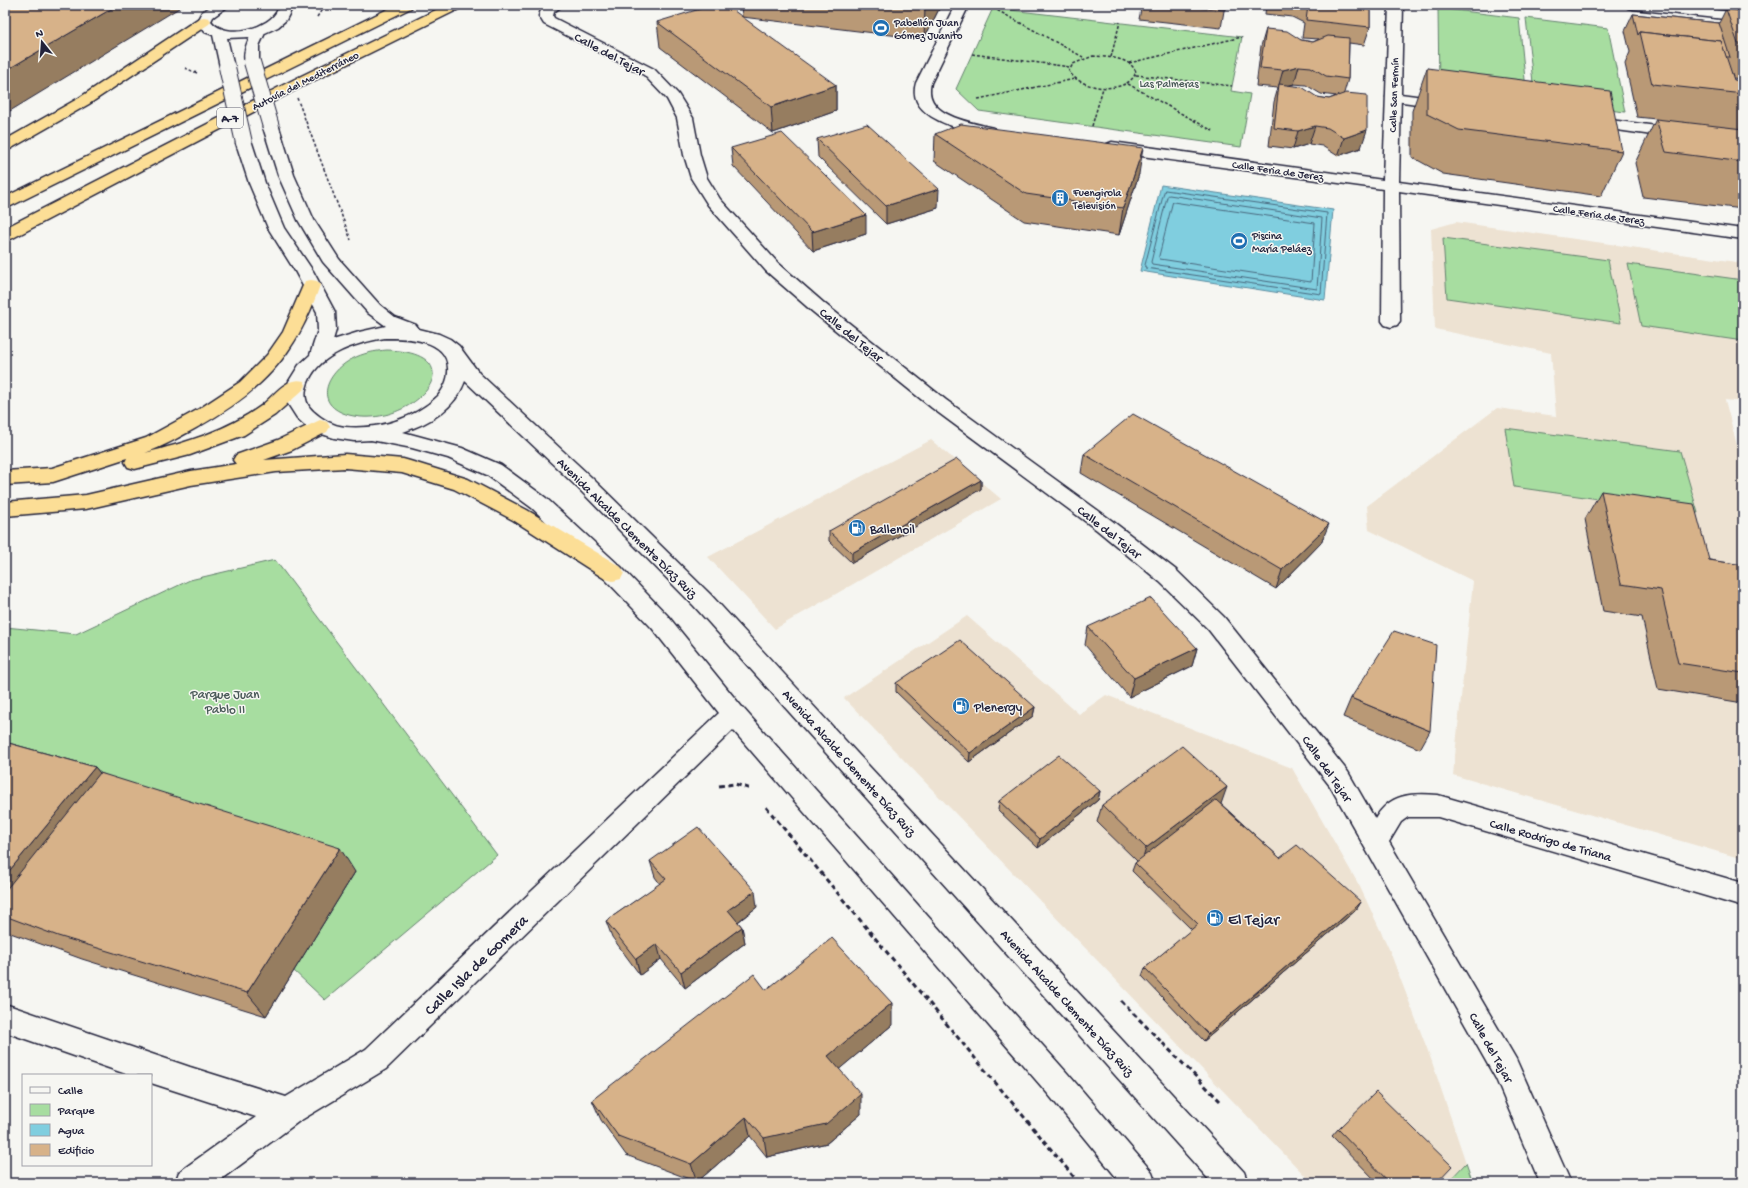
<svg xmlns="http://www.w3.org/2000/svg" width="1748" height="1188" font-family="'Gochi Hand',sans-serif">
  <rect width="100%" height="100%" fill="#f6f6f2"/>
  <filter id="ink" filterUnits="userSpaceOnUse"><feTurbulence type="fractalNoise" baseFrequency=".025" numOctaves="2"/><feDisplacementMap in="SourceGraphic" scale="8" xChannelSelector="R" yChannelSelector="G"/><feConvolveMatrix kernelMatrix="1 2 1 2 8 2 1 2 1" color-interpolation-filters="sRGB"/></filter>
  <g filter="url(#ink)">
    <g fill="#ede2d2">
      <path d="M1456 222 1743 263V402L1725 400 1743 468V859L1453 775 1473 581 1369 530 1367 506 1497 408 1556 416 1551 353 1435 329 1431 229Z"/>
      <path d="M931 440 1001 499 775 629 708 557Z"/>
      <path d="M967 616 1079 714 1106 695 1292 768 1360 887 1389 949 1431 1059 1466 1163 1447 1183H1312L844 698Z"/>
    </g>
    <g fill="#a7dda0" stroke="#64806e">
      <path d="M993 8 1242 37 1231 91 1250 94 1241 147 979 111 956 89Z"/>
      <path d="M1438 8 1519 18 1527 100 1439 89Z"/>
      <path d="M1526 18 1608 28 1625 112 1535 101Z"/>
      <path d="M1443 238 1608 260 1621 323 1447 298Z"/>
      <path d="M1628 264 1743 280V341L1641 326Z"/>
      <path d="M387 350C481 353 412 431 349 415 312 405 326 373 352 359 363 353 375 351 387 350Z"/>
      <path d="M1505 428 1680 451 1698 513 1514 487Z"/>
      <path d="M275 560 497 855 325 1000 293 970 355 872 5 763V627L76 634 190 580Z"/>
      <path d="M1466 1163 1473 1183H1447Z"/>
    </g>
    <path fill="#80cedf" stroke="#5a899d" d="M1161 185 1333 210 1325 300 1140 271Z"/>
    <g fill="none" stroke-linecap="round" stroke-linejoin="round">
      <g stroke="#48677d" stroke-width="1">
        <path d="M1165 190 1327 213 1321 294 1146 268 1145 266Z"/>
        <path d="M1169 195 1322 218 1317 289 1152 264 1151 262 1167 197Z"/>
        <path d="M1173 202 1315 223 1311 282 1160 259 1159 257Z"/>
      </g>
      <defs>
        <g id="pedestrian">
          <path d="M1393 93 1446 100 1451 101 1453 104 1451 107 1446 108 1388 100 1386 97 1388 94Z"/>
          <path d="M1587 117 1680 129 1685 131 1688 134 1685 137 1680 139 1582 125 1579 122 1582 119Z"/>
        </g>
        <g id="minor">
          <path d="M214 5H230L213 17 211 21C225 40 270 29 278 9L275 5H290L292 8 286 20 278 27 265 33 259 46V62L257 65 252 66 247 65C241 57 246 45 250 37L227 38 234 67 232 70 227 71 222 70 220 67 213 35 205 32 197 21 202 12Z"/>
          <path d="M547 5H563L554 12 553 16 554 18 654 69 678 94 693 118 700 155 707 178 720 199 778 263 825 304 946 400 1111 520 1176 570 1224 617 1348 772 1375 819C1390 793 1412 793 1438 795L1743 883V907L1438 817H1408L1401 822 1389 842 1516 1059 1571 1183H1540L1496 1079 1330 786 1208 629 1160 582 1097 530 932 408 813 312 766 271 708 205 691 178 684 155 677 118 667 99 644 75 544 24 539 16 541 10Z"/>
          <path d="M955 5H969L931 83C922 116 973 123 994 128L997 131 994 134C986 136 978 133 970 131 948 126 907 113 916 83Z"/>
          <path d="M1389 5H1403L1399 182 1743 229V239L1399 191 1400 321 1397 325 1391 327 1385 325 1382 321 1383 189 1112 152 1107 150 1104 147 1107 144 1112 142 1383 180Z"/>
          <path d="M1626 5H1670L1743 13V21L1633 9 1628 8Z"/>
          <path d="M271 122 276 124 279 127 294 175 314 220 339 259 380 305 395 317 416 325 419 329 439 334 450 339 459 346 479 373 591 477 710 594 1244 1172 1248 1183H1212L694 606 577 487 465 381C455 409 430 423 403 432L462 448 501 465 546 498 621 567 668 616 742 707 1068 1074 1152 1172 1156 1183H1121L1048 1094 733 730 386 1069 298 1122 216 1183H175L179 1172 256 1117 151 1083V1075H129L5 1032V1004L190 1067 286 1097 366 1049 719 713 652 628 605 579 532 508 487 475 448 458 412 448 371 440 354 441 334 438 319 433 306 426 297 418 288 404 286 393 289 381 299 365 310 355 318 330 317 312 295 271 268 228 249 183 236 143 239 140 244 138 249 140 252 143 265 183 284 228 313 271 335 312 336 330 333 340 359 332 386 326 368 313 323 262 298 220 278 175 263 127 266 124ZM385 338C408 338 447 339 448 368 449 378 444 389 438 396 414 419 378 430 345 427 333 426 322 419 313 411 307 406 304 397 306 389 314 355 355 343 385 338Z"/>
        </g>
        <g id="motorway">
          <path d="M396 5H413L411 8 11 206 5 208V197Z"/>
          <path d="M446 5H463L461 8 303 86 11 239 5 240V228L293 80Z"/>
          <path d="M204 17 209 18 211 21 209 24 89 104 10 149 5 151V140L79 98 199 18Z"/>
          <path d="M311 280 317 281 320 285C296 356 261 392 196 428 179 437 163 447 145 453 185 443 226 431 261 406 274 396 286 376 304 381L306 385 304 389 275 415 244 435 190 455 135 469 128 467 125 462 127 458 53 482 5 485V471L52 468 146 438 199 409 240 382 267 355 283 332 305 281Z"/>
          <path d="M320 420 327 422 330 427 327 432 292 450 264 460 345 454 403 459 410 461 468 479 527 510 621 567 624 573 621 579 613 581 605 579 513 520 454 489 402 473 345 468 276 472 191 485 86 509 5 516V502L86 495 191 471 236 464 233 460 236 455 278 440Z"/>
        </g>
      </defs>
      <use href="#pedestrian" stroke="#22223b" stroke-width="3"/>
      <use href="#minor" stroke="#22223b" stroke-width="3"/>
      <use href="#motorway" stroke="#22223b" stroke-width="3"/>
      <g stroke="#22223b" stroke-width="1.5" stroke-dasharray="3 2" stroke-linecap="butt">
        <path d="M993 8 1083 57"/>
        <path d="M317 17 325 5"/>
        <path d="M972 54 1070 67"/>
        <path d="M1093 56C1107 57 1130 57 1136 72 1128 96 1079 90 1069 71L1073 64Z"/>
        <path d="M1111 57 1120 22"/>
        <path d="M1129 63 1242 37"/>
        <path d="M185 68 197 73"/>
        <path d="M1136 75 1232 86"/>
        <path d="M1128 84 1213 131"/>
        <path d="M978 99 1075 79"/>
        <path d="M1092 126 1103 88"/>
      </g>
      <g stroke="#22223b" stroke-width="3" stroke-dasharray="5 3.5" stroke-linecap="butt">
        <path d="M719 786 735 784 751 789"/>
        <path d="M766 807 1079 1183"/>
        <path d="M1121 1001 1220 1101"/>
      </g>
      <use href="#pedestrian" fill="#f6f6f2" fill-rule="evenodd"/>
      <use href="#minor" fill="#f6f6f2" fill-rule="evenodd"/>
      <use href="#motorway" fill="#fcde96" fill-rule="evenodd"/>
      <defs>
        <g id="minor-bridge">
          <path d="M252 62 271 127"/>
          <path d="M227 67 244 143"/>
        </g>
      </defs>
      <use href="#minor-bridge" stroke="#22223b" stroke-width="18" stroke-linecap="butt"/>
      <path stroke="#22223b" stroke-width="1.5" stroke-dasharray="3 2" stroke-linecap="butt" d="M297 98 351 240"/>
      <use href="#minor-bridge" stroke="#f6f6f2" stroke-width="16"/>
    </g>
    <g fill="#b99976" stroke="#22223b" fill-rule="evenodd">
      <path d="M741 5H941L924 39 742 17Z"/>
      <path d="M1142 5H1225L1221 28 1139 19Z"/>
      <path d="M1266 5H1370V27L1364 45 1349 43 1348 79 1344 93 1361 148 1338 156 1322 146 1309 144 1293 149 1269 146 1274 102 1278 88 1256 86 1261 46 1266 29 1301 40 1313 42 1319 39 1302 38 1304 23 1292 17 1265 14ZM1294 84 1306 85 1321 94 1336 96 1329 99 1317 97 1288 85Z"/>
      <path d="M1725 5H1743V7Z"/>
      <path d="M1726 9 1743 11V79L1733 78 1734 80 1743 81V209L1643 197 1635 163 1656 119 1637 117 1625 64 1630 52 1625 31 1633 14 1719 23Z"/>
      <path d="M657 22 836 85V111L773 133 660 47Z"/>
      <path d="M1427 68 1622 151 1601 196 1443 174 1412 157V111Z"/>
      <path d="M935 134 1139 174 1119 235 1024 221 934 161Z"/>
      <path d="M817 139 938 208 886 224 818 157Z"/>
      <path d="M731 148 866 234 813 251 733 166Z"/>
      <path d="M1084 454 1321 543 1276 589 1081 473Z"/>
      <path d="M981 480V489L852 563 829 541V531Z"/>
      <path d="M1601 491 1709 560 1743 565V703L1658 689 1642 617 1603 611 1585 519Z"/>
      <path d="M1088 627 1197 648 1192 666 1129 697 1085 645Z"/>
      <path d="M896 683 1035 707 1033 716 969 762 896 692Z"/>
      <path d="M1351 698 1430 731 1420 749 1343 717Z"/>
      <path d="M5 742 95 767 100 773 355 872 266 1016 82 959 5 931Z"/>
      <path d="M1100 791 1098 800 1038 848 998 810 999 801Z"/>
      <path d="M1221 804 1280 858 1361 902 1356 910 1204 1041 1142 976 1145 968 1192 930 1132 871 1135 863 1137 861 1097 822 1102 805Z"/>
      <path d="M650 861 757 907 738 922 742 927 745 943 685 988 661 959 640 975 612 937 606 921 660 884 655 877Z"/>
      <path d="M766 990 892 1025 839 1069 861 1114 827 1143 767 1157 750 1136 697 1182 626 1155 601 1120 592 1100Z"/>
      <path d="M1338 1129 1436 1183H1378L1332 1136Z"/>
    </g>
    <g fill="#967d60" stroke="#22223b">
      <path d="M118 5H184L5 114V71Z"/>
      <path d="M926 5H941L924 39 925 7Z"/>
      <path d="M1299 66 1294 84 1278 88 1283 70Z"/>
      <path d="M836 85V111L773 133 771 107Z"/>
      <path d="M1315 126 1309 144 1293 149 1298 131Z"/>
      <path d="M1367 130 1361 148 1338 156 1344 138Z"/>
      <path d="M1143 148 1139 174 1119 235 1123 208Z"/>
      <path d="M939 189 938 208 886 224V206Z"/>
      <path d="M866 215V234L813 251 812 232Z"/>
      <path d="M981 480V489L852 563V553Z"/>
      <path d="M1329 524 1321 543 1276 589 1282 570Z"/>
      <path d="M1197 648 1192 666 1129 697 1134 678Z"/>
      <path d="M1035 707 1033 716 969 762 970 753Z"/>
      <path d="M95 767 121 799 5 916V876Z"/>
      <path d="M1227 787 1221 804 1141 865 1146 848Z"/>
      <path d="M1100 791 1098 800 1038 848 1040 839Z"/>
      <path d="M340 848 355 872 266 1016 247 993Z"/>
      <path d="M755 891 757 907 731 927 728 910Z"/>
      <path d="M1361 902 1356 910 1204 1041 1208 1034Z"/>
      <path d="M742 927 745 943 685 988 681 972Z"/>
      <path d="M657 944 661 959 640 975 636 959Z"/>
      <path d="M892 1003V1025L830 1077 828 1056Z"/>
      <path d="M861 1094V1114L827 1143 767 1157 764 1138Z"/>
      <path d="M5 1117 9 1120 5 1125Z"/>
      <path d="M746 1117 750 1136 697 1182 691 1164Z"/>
    </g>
    <g fill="#d7b289" stroke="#22223b">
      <path d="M5 5H118L5 71Z"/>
      <path d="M713 5H726L836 85 771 107 657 22Z"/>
      <path d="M907 5H926L925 7Z"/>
      <path d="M1174 5H1225V10Z"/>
      <path d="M1307 5H1370V27L1306 20 1308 6Z"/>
      <path d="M1726 9 1743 11V44H1738Z"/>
      <path d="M1633 14 1719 23 1730 57H1726L1721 41 1640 32 1638 35Z"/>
      <path d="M1266 29 1287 31 1301 40 1313 42 1328 36 1349 38 1348 79 1326 76 1311 67 1299 66 1283 70 1260 68Z"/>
      <path d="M1640 32 1721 41 1734 80 1743 81V94L1652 84Z"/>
      <path d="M1427 68 1610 91 1622 151 1459 130 1427 114Z"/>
      <path d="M1279 84 1302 87 1317 97 1329 99 1346 93 1367 95V130L1344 138 1328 128 1315 126 1298 131 1274 128Z"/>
      <path d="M1656 119 1743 129V162L1666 152Z"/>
      <path d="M867 124 939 189 886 206 817 139Z"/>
      <path d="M961 124 1143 148 1123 208 1026 194 935 134Z"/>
      <path d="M782 133 866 215 812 232 731 148Z"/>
      <path d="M1133 414 1329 524 1282 570 1084 454Z"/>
      <path d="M957 459 981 480 852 553 829 531Z"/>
      <path d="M1601 491 1694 504 1709 560 1743 565V673L1678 663 1661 590 1621 584Z"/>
      <path d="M1151 598 1197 648 1134 678 1088 627Z"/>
      <path d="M1394 631 1436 645 1430 731 1351 698Z"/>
      <path d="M960 640 1035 707 970 753 896 683Z"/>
      <path d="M5 742 95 767 5 876Z"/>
      <path d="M1182 746 1227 787 1146 848 1102 805Z"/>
      <path d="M1059 755 1100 791 1040 839 999 801Z"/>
      <path d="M100 773 340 848 247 993 58 936 5 916V891Z"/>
      <path d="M1216 800 1280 858 1297 845 1361 902 1208 1034 1145 968 1198 924 1135 863Z"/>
      <path d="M698 827 755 891 728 910 742 927 681 972 657 944 636 959 606 921 666 879 650 861Z"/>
      <path d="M832 938 892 1003 828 1056 861 1094 826 1124 764 1138 746 1117 691 1164 618 1136 592 1100 754 974 766 990Z"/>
      <path d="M1376 1092 1452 1166 1436 1183H1390L1338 1129Z"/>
    </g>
  </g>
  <defs>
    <symbol id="stadium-disc" viewBox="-11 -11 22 22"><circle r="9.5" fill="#1f6fb2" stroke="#f6f6f2"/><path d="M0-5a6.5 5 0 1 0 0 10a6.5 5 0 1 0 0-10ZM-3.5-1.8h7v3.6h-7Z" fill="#fff"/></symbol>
    <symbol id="building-disc" viewBox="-11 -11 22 22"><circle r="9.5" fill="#1f6fb2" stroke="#f6f6f2"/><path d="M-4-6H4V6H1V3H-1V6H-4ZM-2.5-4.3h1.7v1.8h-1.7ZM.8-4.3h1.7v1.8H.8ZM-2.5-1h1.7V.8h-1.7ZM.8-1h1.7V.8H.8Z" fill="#fff"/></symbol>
    <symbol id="fuel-disc" viewBox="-11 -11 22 22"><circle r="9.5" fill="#1f6fb2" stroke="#f6f6f2"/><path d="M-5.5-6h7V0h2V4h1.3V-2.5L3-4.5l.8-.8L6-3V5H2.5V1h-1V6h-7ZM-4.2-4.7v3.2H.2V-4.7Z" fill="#fff"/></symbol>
  </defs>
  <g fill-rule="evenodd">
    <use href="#stadium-disc" x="871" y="18" width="20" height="20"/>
    <use href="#building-disc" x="1050" y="188" width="20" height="20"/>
    <use href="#stadium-disc" x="1229" y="231" width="20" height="20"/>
    <use href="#fuel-disc" x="847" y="518" width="20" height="20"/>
    <use href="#fuel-disc" x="951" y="696" width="20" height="20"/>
    <use href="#fuel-disc" x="1205" y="908" width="20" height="20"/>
  </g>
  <g text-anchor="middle" stroke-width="3" stroke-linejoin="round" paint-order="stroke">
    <g font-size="11" fill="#22223b" stroke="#f6f6f2" text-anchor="start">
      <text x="894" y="26">Pabellón Juan<tspan x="894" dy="13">Gómez Juanito</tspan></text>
      <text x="1073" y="196">Fuengirola<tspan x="1073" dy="13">Televisión</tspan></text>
      <text x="1252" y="239">Piscina<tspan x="1252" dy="13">María Peláez</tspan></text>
    </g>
    <g font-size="11" fill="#22223b" stroke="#f6f6f2">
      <text transform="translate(305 80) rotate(-27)" y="4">Autovía del Mediterráneo</text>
      <text transform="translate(1393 95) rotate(-88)" y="4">Calle San Fermín</text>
      <text transform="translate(1278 170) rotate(8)" y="4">Calle Feria de Jerez</text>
      <text transform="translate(1599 214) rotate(8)" y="4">Calle Feria de Jerez</text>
    </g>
    <g font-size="11" fill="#4a5a59" stroke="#f6f6f2">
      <text x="1169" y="87">Las Palmeras</text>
    </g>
    <rect fill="#f6f6f2" stroke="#626272" stroke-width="1" x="217" y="108" width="26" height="20" rx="3"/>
    <g font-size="12" font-weight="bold" fill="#22223b">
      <text x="230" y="122">A-7</text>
    </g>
    <g font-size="13" fill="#22223b" stroke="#f6f6f2">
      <text transform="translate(610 53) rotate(28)" y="5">Calle del Tejar</text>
      <text transform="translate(852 334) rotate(39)" y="5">Calle del Tejar</text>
      <text transform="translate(628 527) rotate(45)" y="5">Avenida Alcalde Clemente Díaz Ruiz</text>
      <text transform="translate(1110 531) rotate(38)" y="5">Calle del Tejar</text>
      <text transform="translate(850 762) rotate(48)" y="5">Avenida Alcalde Clemente Díaz Ruiz</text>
      <text transform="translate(1328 768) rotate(55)" y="5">Calle del Tejar</text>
      <text transform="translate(1551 839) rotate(16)" y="5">Calle Rodrigo de Triana</text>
      <text transform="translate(1068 1002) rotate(48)" y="5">Avenida Alcalde Clemente Díaz Ruiz</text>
      <text transform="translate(1492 1047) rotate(61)" y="5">Calle del Tejar</text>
    </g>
    <g font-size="13" fill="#22223b" stroke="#f6f6f2" text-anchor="start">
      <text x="870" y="533">Ballenoil</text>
      <text x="974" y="711">Plenergy</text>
    </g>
    <g font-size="13" fill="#4a5a59" stroke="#f6f6f2">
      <text x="225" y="698">Parque Juan<tspan x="225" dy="15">Pablo II</tspan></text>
    </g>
    <g font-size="16" fill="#22223b" stroke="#f6f6f2" text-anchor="start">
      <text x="1228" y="924">El Tejar</text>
    </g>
    <g font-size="16" fill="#22223b" stroke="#f6f6f2">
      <text transform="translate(475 964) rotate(-44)" y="6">Calle Isla de Gomera</text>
    </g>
  </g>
  <rect width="1748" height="1188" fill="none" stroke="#f6f6f2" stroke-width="20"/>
  <rect x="10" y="10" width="1728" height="1168" fill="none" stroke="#22223b" stroke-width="1.5" filter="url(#ink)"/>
  <rect x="22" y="1074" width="130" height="92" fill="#f6f6f2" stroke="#a1a1a9"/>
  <rect x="30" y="1087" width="20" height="6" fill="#f6f6f2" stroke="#a1a1a9"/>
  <text x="58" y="1094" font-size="12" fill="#22223b">Calle</text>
  <rect x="30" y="1104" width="20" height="12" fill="#a7dda0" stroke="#a1a1a9"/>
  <text x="58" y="1114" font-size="12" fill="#22223b">Parque</text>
  <rect x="30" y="1124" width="20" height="12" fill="#80cedf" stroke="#a1a1a9"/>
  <text x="58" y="1134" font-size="12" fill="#22223b">Agua</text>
  <rect x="30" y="1144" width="20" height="12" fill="#d7b289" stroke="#a1a1a9"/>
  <text x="58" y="1154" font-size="12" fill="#22223b">Edificio</text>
  <g transform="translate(42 42) rotate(343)" stroke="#f6f6f2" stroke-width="3" paint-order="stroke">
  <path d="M0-3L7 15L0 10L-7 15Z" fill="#22223b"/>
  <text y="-6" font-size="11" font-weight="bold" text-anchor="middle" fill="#22223b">N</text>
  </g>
</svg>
